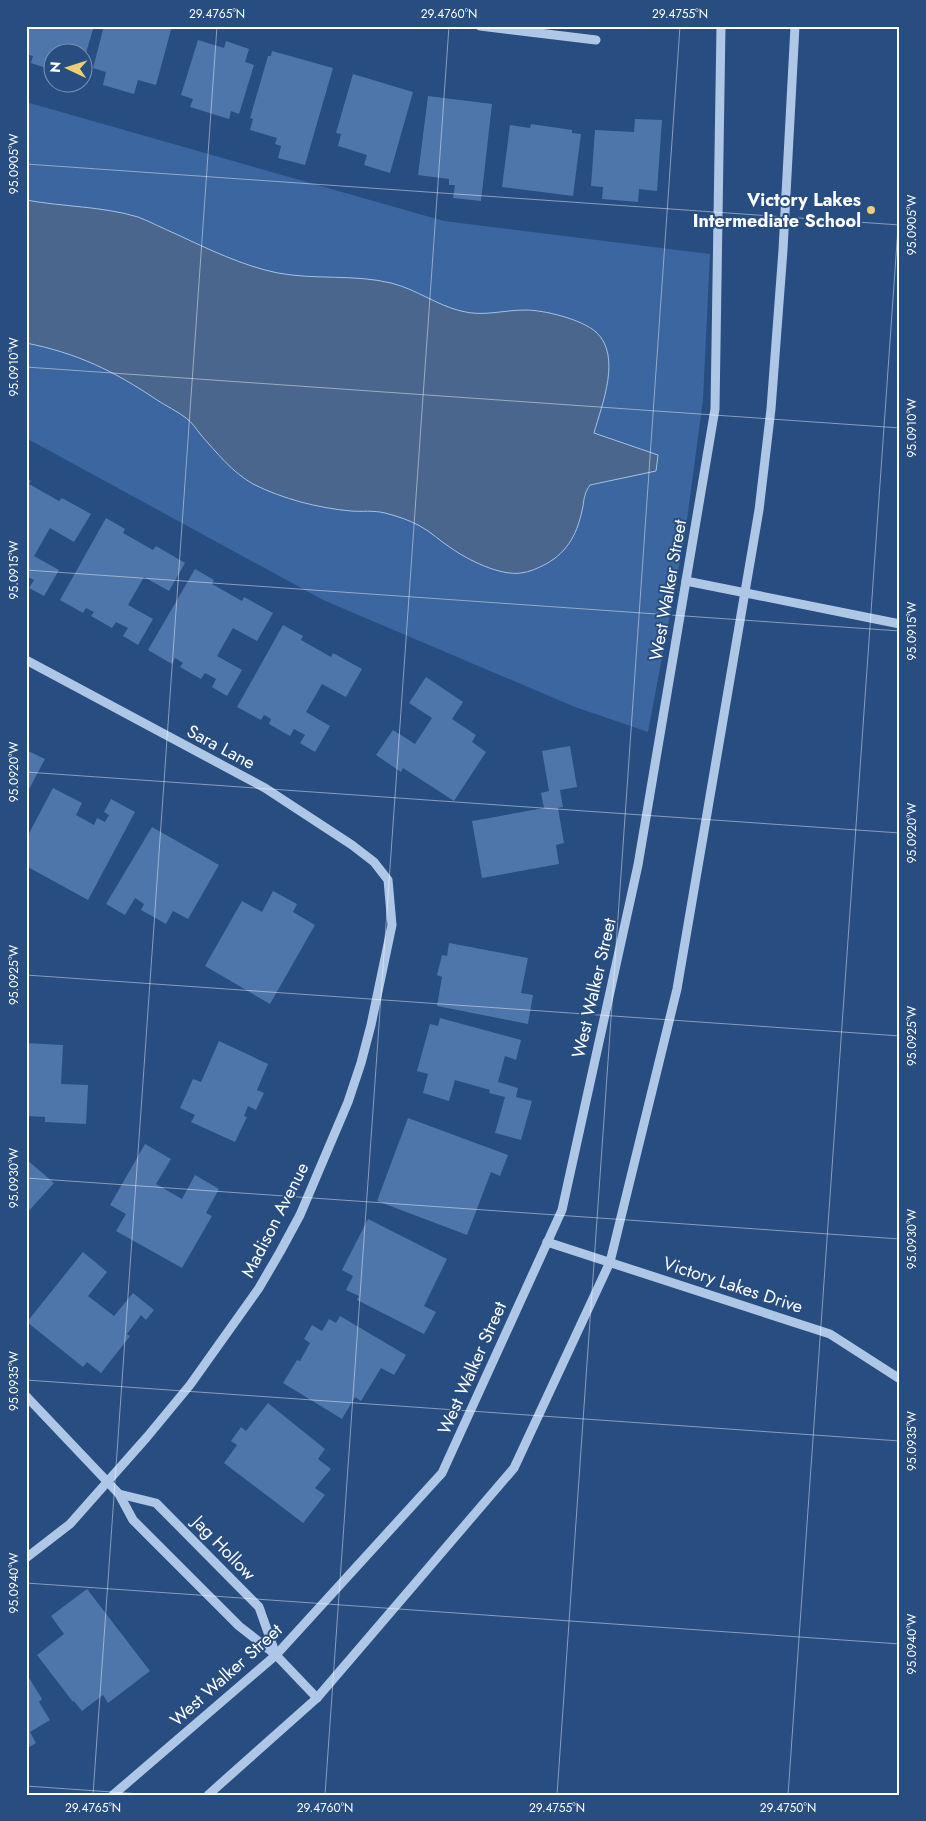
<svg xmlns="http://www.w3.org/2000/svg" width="926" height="1821" font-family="Jost,sans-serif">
  <rect width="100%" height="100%" fill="#274d81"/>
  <path fill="#3b669f" d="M26 102 444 221 710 254 703 400 685 535 648 732 575 707 323 600 26 438Z"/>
  <path fill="#4b668c" stroke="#a3c2e7" d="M26 200C64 207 101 206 138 217 151 222 164 229 176 234 208 249 243 266 278 273 315 280 354 274 391 283 416 289 436 305 461 311 483 317 503 310 525 310 544 310 581 319 596 332 622 356 602 404 594 433L658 455 656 471 590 485C585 492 584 498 583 506 578 532 569 551 546 564 538 568 530 572 521 573 500 576 468 560 451 548 440 541 431 532 420 526 409 520 397 516 385 513 373 510 362 512 351 511 318 508 283 499 253 484 232 472 217 453 201 435 196 429 192 422 186 418 177 411 166 406 157 400 114 371 77 353 26 343Z"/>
  <g fill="#4f76aa">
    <path d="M26 26H94L83 63 82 52H52V70L31 63 33 56 26 54Z"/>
    <path d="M104 26H172L156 85 138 80 134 94 103 85 106 72 93 68Z"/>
    <path d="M198 40 224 48 226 41 249 49 245 62 254 65 239 114 231 111 229 119 190 107 193 99 181 95Z"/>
    <path d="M272 51 333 68 305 165 278 158 281 146 275 144 277 138 250 130 253 119 250 118 268 56H271Z"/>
    <path d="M353 74 413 92 390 173 364 165 367 155 338 146 341 134 336 133Z"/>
    <path d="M428 96 492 104 481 201 453 198 455 185H449V179L418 175Z"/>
    <path d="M635 119 662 120 657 191 639 189 638 202 602 199 603 187 591 186 595 130 634 132Z"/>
    <path d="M531 124 572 130V133L581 134 573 196 502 187 510 125 530 128Z"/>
    <path d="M26 478 31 481 29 484 59 501 62 498 91 514 74 542 50 528 34 556 59 570 44 596 29 588 34 580 26 576Z"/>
    <path d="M106 518 125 529 123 533 153 550 156 546 185 563 169 591 144 577 128 605 153 619 138 645 123 636 128 628 116 622 112 628 91 616 94 612 86 608 83 613 60 600Z"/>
    <path d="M195 569 214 580 212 584 242 601 244 597 273 613 257 641 233 628 217 656 242 670 227 696 212 687 216 679 205 673 201 679 180 667 183 663 175 658 172 664 148 650Z"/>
    <path d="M283 625 303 636 301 640 331 657 333 653 362 669 346 697 322 684 306 712 330 726 315 752 300 743 305 735 294 729 290 736 269 724 271 719 264 715 261 720 237 707Z"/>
    <path d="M426 677 463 702 452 719 476 735 472 742 486 752 454 801 403 768 401 772 376 755 393 730 415 744 432 718 409 703Z"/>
    <path d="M570 746 577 787 560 790 563 807 558 808 564 843 556 845 559 864 482 878 472 821 544 808 541 793 549 791 542 751Z"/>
    <path d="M26 750 45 759 26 795Z"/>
    <path d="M53 788 82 803 76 815 94 825 97 818 105 822 109 815 104 812 111 799 135 812 88 900 26 866V839Z"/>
    <path d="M152 827 219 865 188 919 173 911 166 924 141 910 144 904 135 898 125 915 106 904Z"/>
    <path d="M273 891 297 904 293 912 315 925 270 1004 205 966 242 901 262 912Z"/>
    <path d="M449 943 528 958 521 993 533 995 528 1024 437 1006 442 977 437 975 442 955 447 956Z"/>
    <path d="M440 1018 521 1040 516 1060 505 1056 498 1082 518 1088 516 1097 532 1101 521 1140 495 1133 505 1097 489 1093 490 1090 455 1080 449 1101 423 1093 428 1074 417 1071 430 1024 438 1026Z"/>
    <path d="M219 1041 268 1064 257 1090 264 1093 256 1110 248 1106 244 1116 247 1117 235 1142 191 1122 195 1115 180 1108 193 1079 201 1082Z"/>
    <path d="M26 1043 63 1045 61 1084 88 1085 86 1124 45 1122V1117L26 1116Z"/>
    <path d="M408 1118 508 1155 500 1176 491 1172 467 1235 377 1201Z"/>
    <path d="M145 1144 171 1159 156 1184 182 1199 195 1175 219 1189 206 1213 212 1216 182 1268 116 1231 126 1214 110 1205Z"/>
    <path d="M26 1159 54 1183 26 1214Z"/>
    <path d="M368 1219 447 1259 424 1306 436 1312 424 1334 357 1300 359 1296 346 1290 353 1276 342 1270Z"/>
    <path d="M83 1252 107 1272 88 1296 114 1316 133 1293 154 1310 146 1320 141 1315 127 1334 130 1336 101 1373 87 1362 83 1367 27 1322Z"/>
    <path d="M340 1316 406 1355 394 1375 381 1368 361 1401 355 1397 342 1419 283 1383 297 1360 300 1361 310 1343 304 1339 312 1325 322 1331 329 1319 336 1323Z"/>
    <path d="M268 1403 325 1449 318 1459 331 1469 315 1488 325 1495 303 1523 224 1463 237 1445 231 1441 241 1427 246 1431Z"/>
    <path d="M87 1589 150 1671 108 1703 103 1695 82 1711 74 1701 73 1702 37 1655 64 1634 51 1616Z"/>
    <path d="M26 1673 42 1699 39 1702 50 1720 30 1732 36 1743 26 1749Z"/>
  </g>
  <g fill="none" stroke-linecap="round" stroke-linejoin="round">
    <g stroke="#afc7e6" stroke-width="9">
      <path d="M480 26 596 40"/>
      <path d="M686 581 900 624"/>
      <path d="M26 660 265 788 352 845 374 862 388 880 392 925 371 1025 361 1063 348 1102 300 1215 280 1252 259 1288 190 1385 147 1437 70 1524 26 1558"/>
      <path d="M547 1242 830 1334 900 1379"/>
      <path d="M26 1396 119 1494 133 1520 239 1626 276 1655 317 1698"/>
      <path d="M119 1494 156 1503 259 1607 276 1655"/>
      <path d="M113 1795 276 1655 442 1473 562 1210 638 865 715 409 721 26"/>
      <path d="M208 1795 317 1698 514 1468 610 1262 677 989 759 510 771 409 783 250 795 26"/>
    </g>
  </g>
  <path fill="none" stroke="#fff" stroke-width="1" stroke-opacity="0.45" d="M26 164 900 225M26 367 900 428M26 570 900 631M26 772 900 833M26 975 900 1036M26 1178 900 1239M26 1380 900 1441M26 1583 900 1644M26 1786 155 1795M93 1795 217 26M325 1795 449 26M557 1795 680 26M788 1795 900 199"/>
  <circle fill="#efcd74" stroke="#274d81" stroke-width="2" cx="871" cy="210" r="5"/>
  <g text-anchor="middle" stroke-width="4" stroke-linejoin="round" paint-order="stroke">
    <g font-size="18" font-weight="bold" fill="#fff" stroke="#274d81" text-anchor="end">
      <text x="861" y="206">Victory Lakes<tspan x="861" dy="21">Intermediate School</tspan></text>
    </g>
    <g font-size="18" fill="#fff" stroke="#274d81">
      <text transform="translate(668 590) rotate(-80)" y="6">West Walker Street</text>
      <text transform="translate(221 747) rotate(28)" y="6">Sara Lane</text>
      <text transform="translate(594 988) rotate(-77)" y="6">West Walker Street</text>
      <text transform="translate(275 1220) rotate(-63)" y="6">Madison Avenue</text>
      <text transform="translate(733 1285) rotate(18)" y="6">Victory Lakes Drive</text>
      <text transform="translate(472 1368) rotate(-66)" y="6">West Walker Street</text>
      <text transform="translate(224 1548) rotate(46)" y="6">Jag Hollow</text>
      <text transform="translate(226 1675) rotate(-42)" y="6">West Walker Street</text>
    </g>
  </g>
  <rect width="926" height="1821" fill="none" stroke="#274d81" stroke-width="55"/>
  <g transform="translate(68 68) rotate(274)"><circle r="24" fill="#274d81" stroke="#7d94b3"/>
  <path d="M0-4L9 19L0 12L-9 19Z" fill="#efcd74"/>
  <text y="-8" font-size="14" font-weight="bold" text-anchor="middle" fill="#ffffff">N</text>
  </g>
  <rect x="28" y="28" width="870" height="1766" fill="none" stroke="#fff" stroke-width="2"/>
  <g font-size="12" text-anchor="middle" fill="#fff">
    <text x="217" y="18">29.4765°N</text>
    <text x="449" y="18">29.4760°N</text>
    <text x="680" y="18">29.4755°N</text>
    <text transform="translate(14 164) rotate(-90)" y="4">95.0905°W</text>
    <text transform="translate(912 225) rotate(-90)" y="4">95.0905°W</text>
    <text transform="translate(14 367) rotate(-90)" y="4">95.0910°W</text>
    <text transform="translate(912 428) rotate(-90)" y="4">95.0910°W</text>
    <text transform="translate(14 570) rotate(-90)" y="4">95.0915°W</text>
    <text transform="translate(912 631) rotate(-90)" y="4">95.0915°W</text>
    <text transform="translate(14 772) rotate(-90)" y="4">95.0920°W</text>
    <text transform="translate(912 833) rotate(-90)" y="4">95.0920°W</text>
    <text transform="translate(14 975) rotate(-90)" y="4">95.0925°W</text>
    <text transform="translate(912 1036) rotate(-90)" y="4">95.0925°W</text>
    <text transform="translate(14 1178) rotate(-90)" y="4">95.0930°W</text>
    <text transform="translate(912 1239) rotate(-90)" y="4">95.0930°W</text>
    <text transform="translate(14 1381) rotate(-90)" y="4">95.0935°W</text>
    <text transform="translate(912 1441) rotate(-90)" y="4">95.0935°W</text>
    <text transform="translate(14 1583) rotate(-90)" y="4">95.0940°W</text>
    <text transform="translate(912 1644) rotate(-90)" y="4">95.0940°W</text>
    <text x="93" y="1812">29.4765°N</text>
    <text x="325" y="1812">29.4760°N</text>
    <text x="557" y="1812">29.4755°N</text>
    <text x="788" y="1812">29.4750°N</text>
  </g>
</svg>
